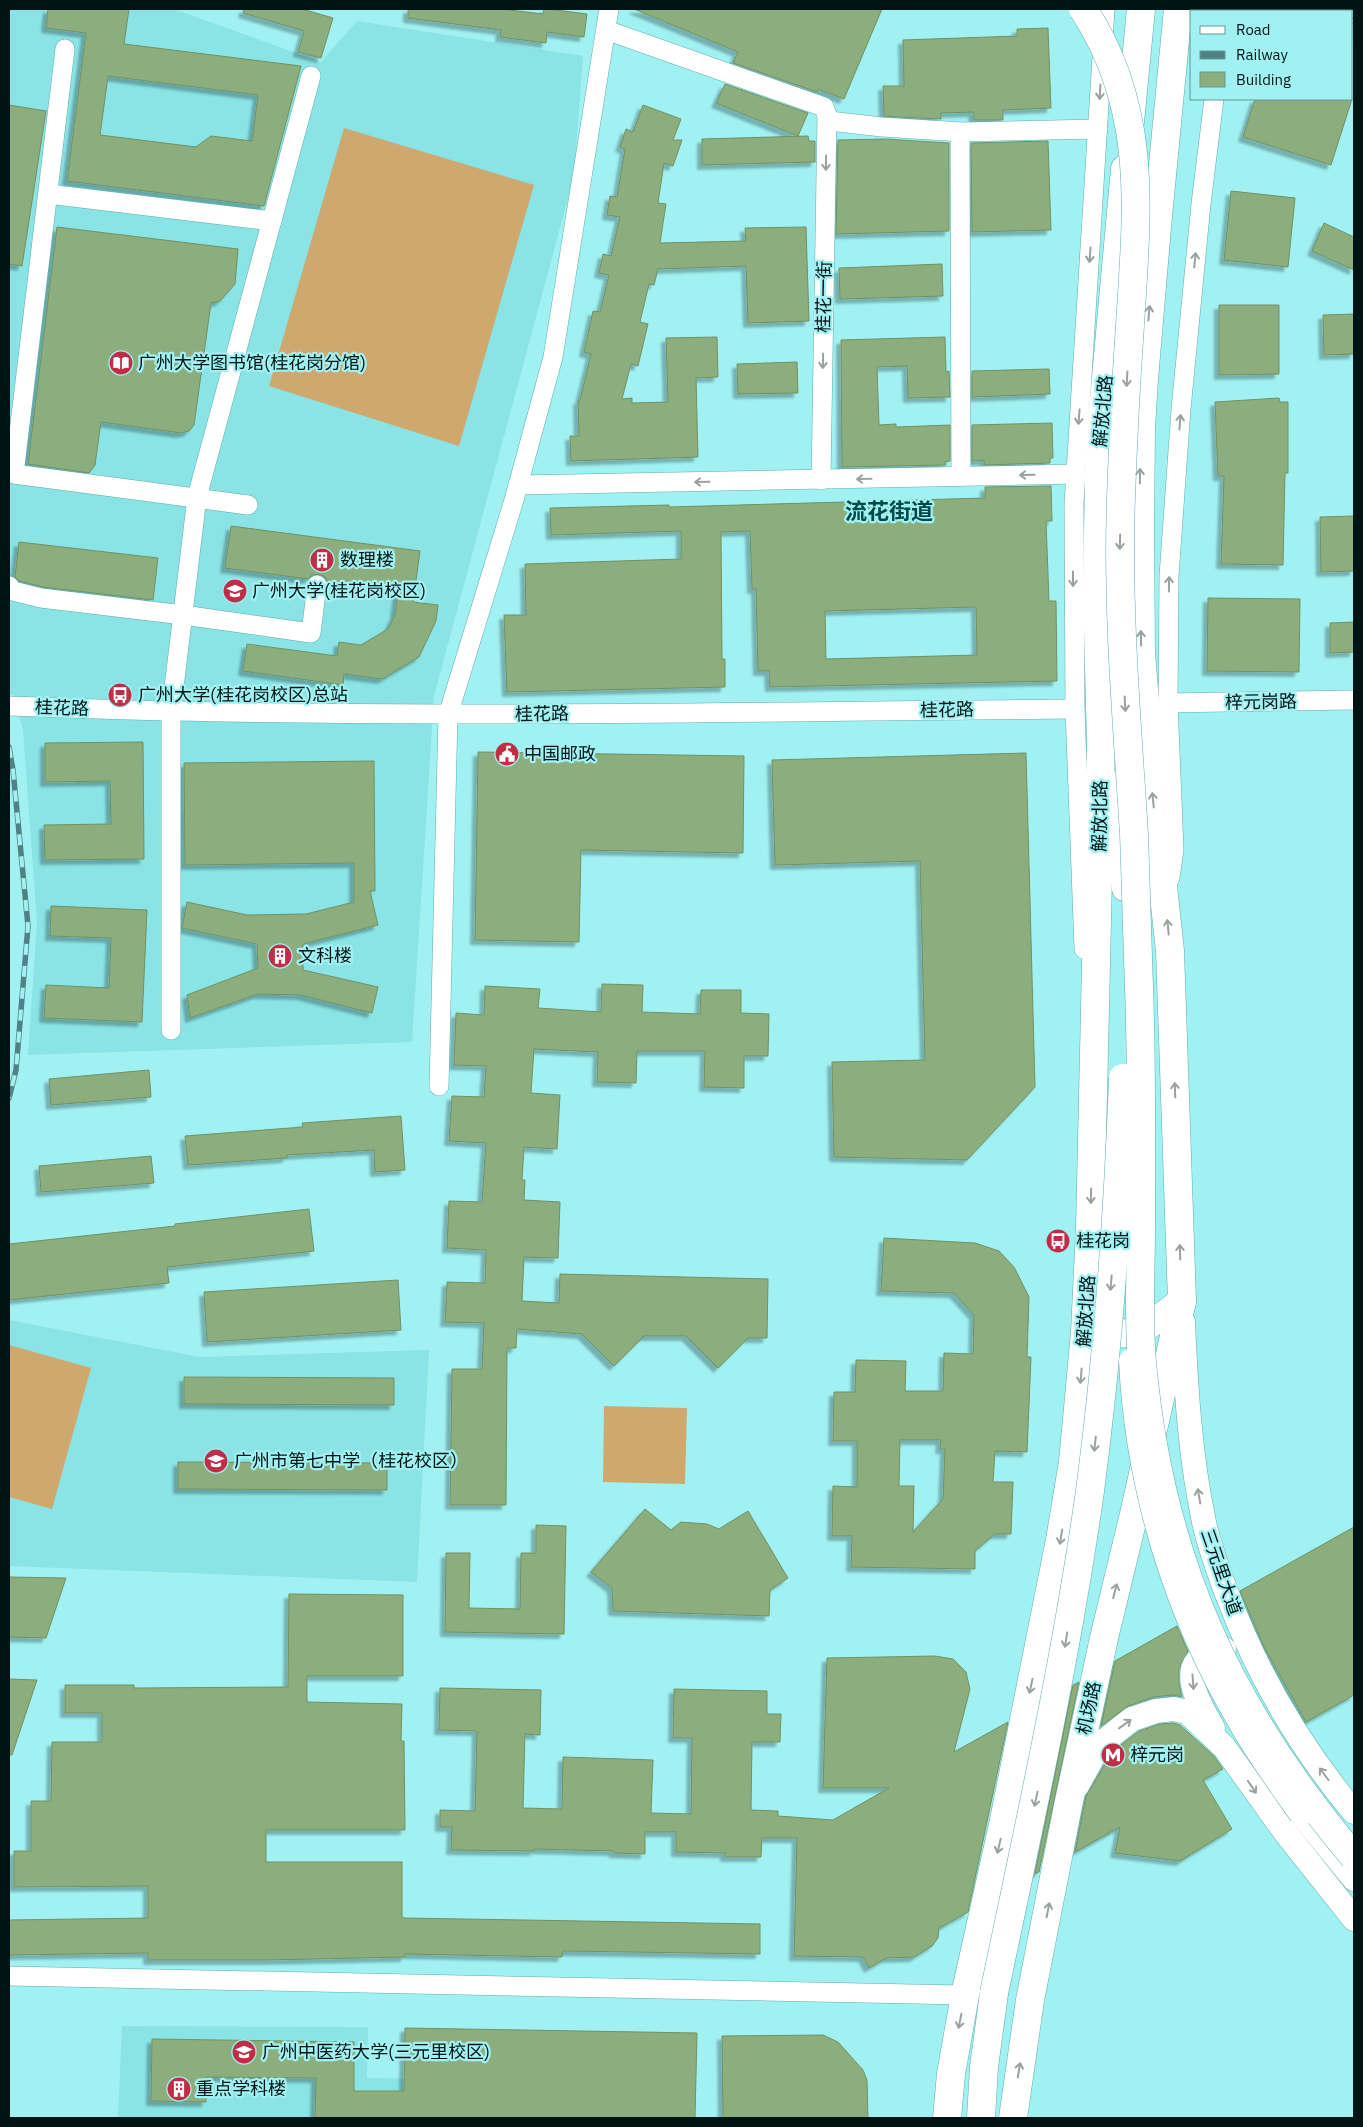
<svg xmlns="http://www.w3.org/2000/svg" width="1363" height="2127" font-family="'IBM Plex Sans','Noto Sans SC',sans-serif">
  <defs>
    <filter id="shadow"><feDropShadow dx="-4.5" dy="4.5" stdDeviation="1" flood-color="#0004"/></filter>
  </defs>
  <rect width="100%" height="100%" fill="#a1f1f2"/>
  <g fill="#8ae3e4">
    <path d="M9 9H174L321 62 357 21 583 56 574 176 434 696 412 1042 28 1055 37 922 23 730 13 695 9 694Z"/>
    <path d="M1302 9H1354V43L1352 41V11H1305Z"/>
    <path d="M9 1320 199 1357 429 1350 417 1582 9 1566Z"/>
    <path d="M122 2026 368 2027 367 2078 592 2081 596 2118H118Z"/>
  </g>
  <g fill="#cea86e">
    <path d="M344 128 534 185 459 446 269 386Z"/>
    <path d="M9 1345 91 1368 52 1509 9 1497Z"/>
    <path d="M604 1406 687 1408 685 1484 603 1482Z"/>
  </g>
  <g fill="#8cae7e" stroke="#709162" fill-rule="evenodd" filter="url(#shadow)">
    <path d="M48 9H129L124 44 301 66 264 206 67 181 86 33 46 28ZM108 76 258 95 252 141 211 136 196 147 100 135Z"/>
    <path d="M244 9H302L333 18 321 58 298 52 304 31 243 13Z"/>
    <path d="M408 9H501L543 14 544 9H548L587 14 584 37 547 32 546 43 500 37 501 30 408 18Z"/>
    <path d="M634 9H882L844 99 818 89 817 92 733 63 738 52Z"/>
    <path d="M1048 28 1051 108 1003 110V120H974L973 112 941 113V119L884 116 883 86H904L903 40 1017 36V29Z"/>
    <path d="M725 84 808 113 798 136 716 103Z"/>
    <path d="M1255 99H1352L1331 165 1243 137Z"/>
    <path d="M9 105 46 111 22 266 9 264Z"/>
    <path d="M643 105 681 119 673 140H682L673 166 664 163 658 203 666 204 660 243 746 241 745 228 806 227 809 321 748 323 746 266 658 269 654 285 649 284 640 322 648 324 638 366 631 364 622 399 632 398V403L668 402 666 338 717 337 718 377 696 378 698 457 571 461 570 436H579L578 400H580L591 354 584 352 589 329 593 311 600 312 609 275 599 273 603 254 611 256 620 217 607 215 610 196 617 197 625 149 620 147 626 129 633 132Z"/>
    <path d="M808 136 809 141H815V162L702 165V139Z"/>
    <path d="M885 139 949 143V231L836 234 838 140Z"/>
    <path d="M1048 141 1051 230 972 232 971 143Z"/>
    <path d="M1231 191 1295 198 1288 267 1224 260Z"/>
    <path d="M1324 223 1354 237V270L1312 251Z"/>
    <path d="M57 227 238 249 235 284 220 301 211 303 194 425 189 431 181 433 101 422 95 465 89 473 28 464Z"/>
    <path d="M942 264 943 296 840 299 839 268Z"/>
    <path d="M1219 305H1279V374L1219 375Z"/>
    <path d="M1354 314V354L1324 355 1323 315Z"/>
    <path d="M945 337 946 372 949 371 950 397 908 398 907 366 877 367 879 425 896 424V427L950 425V461L945 462V465L842 467 841 340Z"/>
    <path d="M797 362 798 393 738 394 737 364Z"/>
    <path d="M1049 369 1050 394 972 397V371Z"/>
    <path d="M1279 398 1280 402H1288V473H1285L1283 565 1221 564 1224 476H1218L1215 402Z"/>
    <path d="M1052 423 1053 458H1050V463L984 465V460L972 461V425Z"/>
    <path d="M1051 486 1052 521H1046L1049 601H1056L1057 681 770 687 769 671H758L756 589H752L750 531 721 532 722 659H725V687L507 692 504 615H526L525 564 681 559V531L551 535 550 508 669 505V507L985 498V487ZM976 607 977 655 826 659 825 611Z"/>
    <path d="M1354 516V571L1321 572 1320 517Z"/>
    <path d="M231 526 420 551 413 602 438 605 436 621 419 657 382 679 344 674 343 685 243 671 247 644 337 656 339 642 361 645 388 629 395 615 398 591 328 582 324 576 319 574 312 575 308 579 225 568Z"/>
    <path d="M19 542 158 558 153 600 43 587 19 581 15 577Z"/>
    <path d="M1208 598 1300 599 1299 672 1207 671Z"/>
    <path d="M1354 622V652L1330 653V623Z"/>
    <path d="M143 742 144 859 45 860 44 825 111 824 110 781 45 782V743Z"/>
    <path d="M478 752 744 756 743 853 581 850 579 942 475 940Z"/>
    <path d="M1026 753 1035 1087 967 1160 834 1157 832 1062 925 1060 920 861 775 865 772 760Z"/>
    <path d="M374 761 375 891H370L378 925 303 944V970L378 987 372 1013 301 995 258 994 190 1018 187 995 258 968 257 944 182 928 187 902 247 915 306 914 354 902V863L185 865 184 763Z"/>
    <path d="M51 906 147 910 142 1022 44 1018 46 985 109 988 111 938 50 936Z"/>
    <path d="M602 984 643 985 642 1012 700 1014 701 990H741V1013L769 1014 768 1056H744V1088L704 1087 705 1051H637L636 1083 597 1082 598 1052 534 1049 531 1093 560 1095 557 1149 524 1147 522 1180H525L524 1200 560 1202 558 1258 524 1257 522 1301 559 1303 560 1274 768 1279 767 1338H748L718 1368 686 1336H644L614 1366 582 1334 517 1329 516 1348H507L506 1505H450L452 1369H482L484 1323 445 1322 447 1282 485 1283 486 1250 447 1248 449 1201 482 1202 486 1143 449 1141 452 1096 484 1097 486 1066 454 1065 456 1013 484 1015 485 986 540 989 538 1008 601 1012Z"/>
    <path d="M149 1070 151 1097 51 1105 49 1079Z"/>
    <path d="M401 1116 405 1170 375 1172 374 1150 287 1155V1158L188 1165 185 1136 303 1127 302 1123Z"/>
    <path d="M151 1156 154 1183 41 1192 39 1166Z"/>
    <path d="M309 1209 314 1251 167 1267 169 1283 9 1300V1244L175 1226V1224Z"/>
    <path d="M884 1238 975 1243 999 1251 1014 1267 1029 1297 1027 1357H1031L1027 1452 995 1451 993 1482H1013L1011 1534H995L975 1551V1569L851 1567 852 1536H832L833 1486 857 1487V1441H833L834 1392H855L856 1360 906 1361 905 1391H943L944 1353 973 1354 974 1315 954 1293 881 1291ZM900 1440H941L940 1449H945L943 1499 913 1532 914 1486H899Z"/>
    <path d="M398 1280 401 1330 207 1342 204 1292Z"/>
    <path d="M184 1377 394 1378V1405L184 1404Z"/>
    <path d="M178 1462 387 1463V1490L178 1489Z"/>
    <path d="M645 1509 671 1530 681 1522 707 1524 719 1529 748 1511 788 1578 770 1590 769 1616 613 1611 612 1588 591 1572Z"/>
    <path d="M536 1525 566 1526 564 1634 445 1632 446 1553H470L469 1608 520 1609 521 1553H536Z"/>
    <path d="M1354 1527V1695L1306 1722 1264 1647 1240 1591Z"/>
    <path d="M9 1577 66 1578 46 1638 9 1637Z"/>
    <path d="M289 1594 403 1595V1676H307V1702L402 1704 401 1741H404L405 1830H266V1862H402V1916L404 1918 760 1924V1954L563 1951 562 1957 405 1954V1957L266 1960H148V1953L9 1955V1920L148 1918V1886L14 1887V1851H31V1801H51L52 1742H102V1713H65V1685H134V1688L288 1687Z"/>
    <path d="M1177 1626 1188 1651 1179 1669V1683L1182 1697 1173 1695 1154 1697 1128 1706 1101 1726 1115 1661Z"/>
    <path d="M935 1656 953 1659 966 1672 970 1689 954 1752 1008 1722 968 1912 939 1928 938 1938 932 1946 914 1957 886 1958 869 1968 863 1957 794 1956 797 1838H762L761 1857H725V1853L676 1852V1832H645V1854L614 1853V1851L534 1849V1851L451 1850 452 1827H440V1810L475 1811 477 1731 439 1730 440 1688 541 1690 540 1735 525 1734 523 1808 562 1809 563 1757 653 1760 651 1813 691 1814 692 1738H673L674 1689 767 1691V1714H781L780 1742H752L751 1810 778 1811V1816L833 1820 889 1788H823L827 1658Z"/>
    <path d="M9 1679 37 1680 12 1755H9Z"/>
    <path d="M1079 1682 1039 1872 1035 1874 1073 1685Z"/>
    <path d="M1173 1723 1180 1725 1214 1756 1223 1769 1203 1780 1232 1829 1180 1861 1115 1853 1120 1827 1075 1852 1086 1796 1113 1751 1139 1731 1159 1724Z"/>
    <path d="M405 2028 697 2033 695 2118H315L316 2078 207 2077 206 2102 151 2101 152 2039 354 2042V2091H404Z"/>
    <path d="M823 2035 838 2042 863 2070 867 2080 868 2118H723L722 2036Z"/>
  </g>
  <g fill="none" stroke-linecap="round" stroke-linejoin="round">
    <defs>
      <g id="minor">
        <path d="M1224 11 1225 9"/>
        <path d="M606 30 824 107 829 121 882 127 962 132 1098 129"/>
        <path d="M65 49 14 474 248 505"/>
        <path d="M960 143 961 476"/>
        <path d="M48 194 272 221"/>
        <path d="M821 480 827 115"/>
        <path d="M518 485 1076 474"/>
        <path d="M9 586 13 591 41 598 183 615 311 633 317 585"/>
        <path d="M1168 703 1354 700"/>
        <path d="M9 706C364 720 719 712 1075 709"/>
        <path d="M1170 878 1174 849 1168 703 1169 576 1181 409 1201 204 1214 99"/>
        <path d="M1084 949 1075 709 1074 504 1105 9"/>
        <path d="M171 1030V712L197 497 311 76"/>
        <path d="M439 1086 448 715 514 500 553 357 609 9"/>
        <path d="M9 1976 965 1995"/>
      </g>
      <g id="major">
        <path d="M1108 781 1121 857 1124 889"/>
        <path d="M1183 1322C1186 1389 1190 1456 1204 1522 1209 1546 1218 1570 1227 1594 1257 1674 1299 1746 1354 1812"/>
        <path d="M1213 1728C1196 1699 1171 1656 1224 1649"/>
        <path d="M1077 1786 1093 1757 1103 1742 1132 1719 1156 1711 1174 1709 1187 1712 1224 1747 1285 1832 1354 1919"/>
        <path d="M1301 1814 1354 1879"/>
      </g>
      <g id="highway">
        <path d="M1130 122 1141 9"/>
        <path d="M1088 1318C1116 1353 1157 1322 1182 1301"/>
        <path d="M947 2118 951 2074 965 1995 1003 1825 1060 1540 1073 1462 1085 1332 1090 1229 1101 745 1097 590 1099 477 1101 432 1125 169"/>
        <path d="M981 2118 984 2067 994 1993"/>
        <path d="M1013 2118 1030 2000 1068 1806 1104 1638 1134 1514 1182 1301 1170 951 1151 776 1141 653 1140 530 1141 428 1144 379 1157 227 1178 9"/>
      </g>
    </defs>
    <use href="#minor" stroke="#5dadae" stroke-width="20"/>
    <use href="#major" stroke="#5dadae" stroke-width="25"/>
    <use href="#highway" stroke="#5dadae" stroke-width="29"/>
    <use href="#minor" stroke="#fff" stroke-width="19"/>
    <use href="#major" stroke="#fff" stroke-width="24"/>
    <use href="#highway" stroke="#fff" stroke-width="28"/>
    <defs>
      <g id="rail">
        <path d="M1331 9 1336 11"/>
        <path d="M1352 20 1354 21"/>
        <path d="M9 747 13 770 28 926 16 1070 9 1098"/>
      </g>
    </defs>
    <use href="#rail" stroke="#508283" stroke-width="5.5"/>
    <use href="#rail" stroke="#a1f1f2" stroke-width="4" stroke-dasharray="11" stroke-linecap="butt"/>
    <defs>
      <path id="major-bridge" d="M1131 1361C1137 1487 1176 1614 1240 1722 1258 1754 1280 1784 1301 1814"/>
      <g id="highway-bridge">
        <path d="M1083 9C1149 109 1137 211 1130 325 1126 382 1123 440 1121 498 1117 610 1127 722 1134 834 1136 885 1137 936 1139 988 1142 1068 1141 1148 1141 1228 1141 1273 1138 1318 1142 1362 1160 1559 1228 1708 1354 1857"/>
        <path d="M994 1993C1029 1826 1066 1660 1090 1491 1108 1354 1118 1216 1123 1078"/>
      </g>
    </defs>
    <use href="#major-bridge" stroke="#5dadae" stroke-width="25" stroke-linecap="butt"/>
    <use href="#highway-bridge" stroke="#5dadae" stroke-width="29" stroke-linecap="butt"/>
    <use href="#major-bridge" stroke="#fff" stroke-width="24"/>
    <use href="#highway-bridge" stroke="#fff" stroke-width="28"/>
  </g>
  <defs><path id="oneway-shaft" d="M-6 0H5M1.5-3L5.5 0L1.5 3" fill="none" stroke-width="1.6" stroke-linecap="round" stroke-linejoin="round" transform="scale(1.25)"/></defs>
  <g stroke="#99a1a1">
    <use href="#oneway-shaft" transform="translate(1100 92) rotate(93)"/>
    <use href="#oneway-shaft" transform="translate(826 163) rotate(91)"/>
    <use href="#oneway-shaft" transform="translate(1090 255) rotate(94)"/>
    <use href="#oneway-shaft" transform="translate(1195 260) rotate(-84)"/>
    <use href="#oneway-shaft" transform="translate(1149 313) rotate(-85)"/>
    <use href="#oneway-shaft" transform="translate(823 361) rotate(91)"/>
    <use href="#oneway-shaft" transform="translate(1127 379) rotate(93)"/>
    <use href="#oneway-shaft" transform="translate(1079 417) rotate(94)"/>
    <use href="#oneway-shaft" transform="translate(1180 422) rotate(-86)"/>
    <use href="#oneway-shaft" transform="translate(1027 475) rotate(179)"/>
    <use href="#oneway-shaft" transform="translate(1140 476) rotate(-89)"/>
    <use href="#oneway-shaft" transform="translate(864 479) rotate(179)"/>
    <use href="#oneway-shaft" transform="translate(702 482) rotate(179)"/>
    <use href="#oneway-shaft" transform="translate(1120 542) rotate(91)"/>
    <use href="#oneway-shaft" transform="translate(1073 579) rotate(90)"/>
    <use href="#oneway-shaft" transform="translate(1169 584) rotate(-89)"/>
    <use href="#oneway-shaft" transform="translate(1141 638) rotate(-91)"/>
    <use href="#oneway-shaft" transform="translate(1125 704) rotate(87)"/>
    <use href="#oneway-shaft" transform="translate(1153 800) rotate(-96)"/>
    <use href="#oneway-shaft" transform="translate(1168 927) rotate(-95)"/>
    <use href="#oneway-shaft" transform="translate(1175 1090) rotate(-92)"/>
    <use href="#oneway-shaft" transform="translate(1091 1196) rotate(91)"/>
    <use href="#oneway-shaft" transform="translate(1180 1252) rotate(-92)"/>
    <use href="#oneway-shaft" transform="translate(1111 1283) rotate(95)"/>
    <use href="#oneway-shaft" transform="translate(1081 1376) rotate(95)"/>
    <use href="#oneway-shaft" transform="translate(1095 1444) rotate(96)"/>
    <use href="#oneway-shaft" transform="translate(1199 1496) rotate(-100)"/>
    <use href="#oneway-shaft" transform="translate(1061 1537) rotate(99)"/>
    <use href="#oneway-shaft" transform="translate(1115 1591) rotate(-76)"/>
    <use href="#oneway-shaft" transform="translate(1066 1640) rotate(99)"/>
    <use href="#oneway-shaft" transform="translate(1193 1682) rotate(86)"/>
    <use href="#oneway-shaft" transform="translate(1031 1686) rotate(102)"/>
    <use href="#oneway-shaft" transform="translate(1125 1724) rotate(-36)"/>
    <use href="#oneway-shaft" transform="translate(1324 1774) rotate(-127)"/>
    <use href="#oneway-shaft" transform="translate(1252 1787) rotate(56)"/>
    <use href="#oneway-shaft" transform="translate(1036 1799) rotate(102)"/>
    <use href="#oneway-shaft" transform="translate(999 1846) rotate(103)"/>
    <use href="#oneway-shaft" transform="translate(1048 1910) rotate(-79)"/>
    <use href="#oneway-shaft" transform="translate(960 2021) rotate(101)"/>
    <use href="#oneway-shaft" transform="translate(1019 2070) rotate(-81)"/>
  </g>
  <defs>
    <symbol id="library-disc" viewBox="-11 -11 22 22"><circle r="9.5" fill="#bf2e46" stroke="#a1f1f2"/><path d="M-6-4Q-3-5.5-.7-3.5V5Q-3 3-6 4ZM6-4Q3-5.5 .7-3.5V5Q3 3 6 4Z" fill="#fff"/></symbol>
    <symbol id="building-disc" viewBox="-11 -11 22 22"><circle r="9.5" fill="#bf2e46" stroke="#a1f1f2"/><path d="M-4-6H4V6H1V3H-1V6H-4ZM-2.5-4.3h1.7v1.8h-1.7ZM.8-4.3h1.7v1.8H.8ZM-2.5-1h1.7V.8h-1.7ZM.8-1h1.7V.8H.8Z" fill="#fff"/></symbol>
    <symbol id="university-disc" viewBox="-11 -11 22 22"><circle r="9.5" fill="#bf2e46" stroke="#a1f1f2"/><path d="M0-5L7-2L0 1L-7-2ZM-4 1L0 2.5L4 1V4Q0 6-4 4Z" fill="#fff"/></symbol>
    <symbol id="bus-disc" viewBox="-11 -11 22 22"><circle r="9.5" fill="#bf2e46" stroke="#a1f1f2"/><path d="M-5-6H5V4H4V6H2V4H-2V6H-4V4H-5ZM-3.5-4V0h7V-4ZM-3.5 1.2v1.5H-2V1.2ZM2 1.2v1.5H3.5V1.2Z" fill="#fff"/></symbol>
    <symbol id="civic-disc" viewBox="-11 -11 22 22"><circle r="9.5" fill="#bf2e46" stroke="#a1f1f2"/><path d="M-.6-6.5H3V-4.5H.6V-3L4-1V1h2V6H-6V1h2V-1L-.6-3ZM-1.2 2.5V6h2.4V2.5Z" fill="#fff"/></symbol>
    <symbol id="school-disc" viewBox="-11 -11 22 22"><circle r="9.5" fill="#bf2e46" stroke="#a1f1f2"/><path d="M0-5L7-2L0 1L-7-2ZM-4 1L0 2.5L4 1V4Q0 6-4 4Z" fill="#fff"/></symbol>
    <symbol id="metro-disc" viewBox="-11 -11 22 22"><circle r="9.5" fill="#bf2e46" stroke="#a1f1f2"/><path d="M-5.5 5V-5H-3L0 0L3-5H5.5V5H3V-.5L0 4L-3-.5V5Z" fill="#fff"/></symbol>
  </defs>
  <g fill-rule="evenodd">
    <use href="#library-disc" x="107" y="349" width="28" height="28"/>
    <use href="#building-disc" x="308" y="546" width="28" height="28"/>
    <use href="#university-disc" x="221" y="577" width="28" height="28"/>
    <use href="#bus-disc" x="106" y="681" width="28" height="28"/>
    <use href="#civic-disc" x="493" y="740" width="28" height="28"/>
    <use href="#building-disc" x="266" y="942" width="28" height="28"/>
    <use href="#bus-disc" x="1044" y="1227" width="28" height="28"/>
    <use href="#school-disc" x="202" y="1447" width="28" height="28"/>
    <use href="#metro-disc" x="1099" y="1741" width="28" height="28"/>
    <use href="#university-disc" x="230" y="2038" width="28" height="28"/>
    <use href="#building-disc" x="165" y="2075" width="28" height="28"/>
  </g>
  <g text-anchor="middle" stroke-width="4.5" stroke-linejoin="round" paint-order="stroke">
    <g font-size="18" fill="#001415" stroke="#a1f1f2">
      <text transform="translate(824 297) rotate(-89)" y="6">桂花一街</text>
      <text transform="translate(1103 411) rotate(-85)" y="6">解放北路</text>
      <text transform="translate(1261 702) rotate(-1)" y="6">梓元岗路</text>
      <text transform="translate(62 708) rotate(2)" y="6">桂花路</text>
      <text transform="translate(947 710) rotate(-1)" y="6">桂花路</text>
      <text transform="translate(542 714) rotate(-1)" y="6">桂花路</text>
      <text transform="translate(1100 816) rotate(-89)" y="6">解放北路</text>
      <text transform="translate(1086 1311) rotate(-86)" y="6">解放北路</text>
      <text transform="translate(1221 1572) rotate(71)" y="6">三元里大道</text>
      <text transform="translate(1089 1708) rotate(-78)" y="6">机场路</text>
    </g>
    <g font-size="18" fill="#001415" stroke="#a1f1f2" text-anchor="start">
      <text x="138" y="369">广州大学图书馆(桂花岗分馆)</text>
      <text x="340" y="566">数理楼</text>
      <text x="252" y="597">广州大学(桂花岗校区)</text>
      <text x="138" y="701">广州大学(桂花岗校区)总站</text>
      <text x="524" y="760">中国邮政</text>
      <text x="298" y="962">文科楼</text>
      <text x="1076" y="1247">桂花岗</text>
      <text x="234" y="1467">广州市第七中学（桂花校区）</text>
      <text x="1130" y="1761">梓元岗</text>
      <text x="262" y="2058">广州中医药大学(三元里校区)</text>
      <text x="196" y="2095">重点学科楼</text>
    </g>
    <g font-size="22" font-weight="bold" fill="#004849" stroke="#a1f1f2">
      <text x="889" y="519">流花街道</text>
    </g>
  </g>
  <rect width="1363" height="2127" fill="none" stroke="#001415" stroke-width="20"/>
  <rect x="1190" y="10" width="162" height="90" fill="#a1f1f2" stroke="#61999a"/>
  <rect x="1200" y="26" width="25" height="8" fill="#ffffff" stroke="#61999a"/>
  <text x="1236" y="35" font-size="15" fill="#001415">Road</text>
  <rect x="1200" y="51" width="25" height="8" fill="#508283" stroke="#61999a"/>
  <text x="1236" y="60" font-size="15" fill="#001415">Railway</text>
  <rect x="1200" y="72" width="25" height="15" fill="#8cae7e" stroke="#61999a"/>
  <text x="1236" y="85" font-size="15" fill="#001415">Building</text>
</svg>
